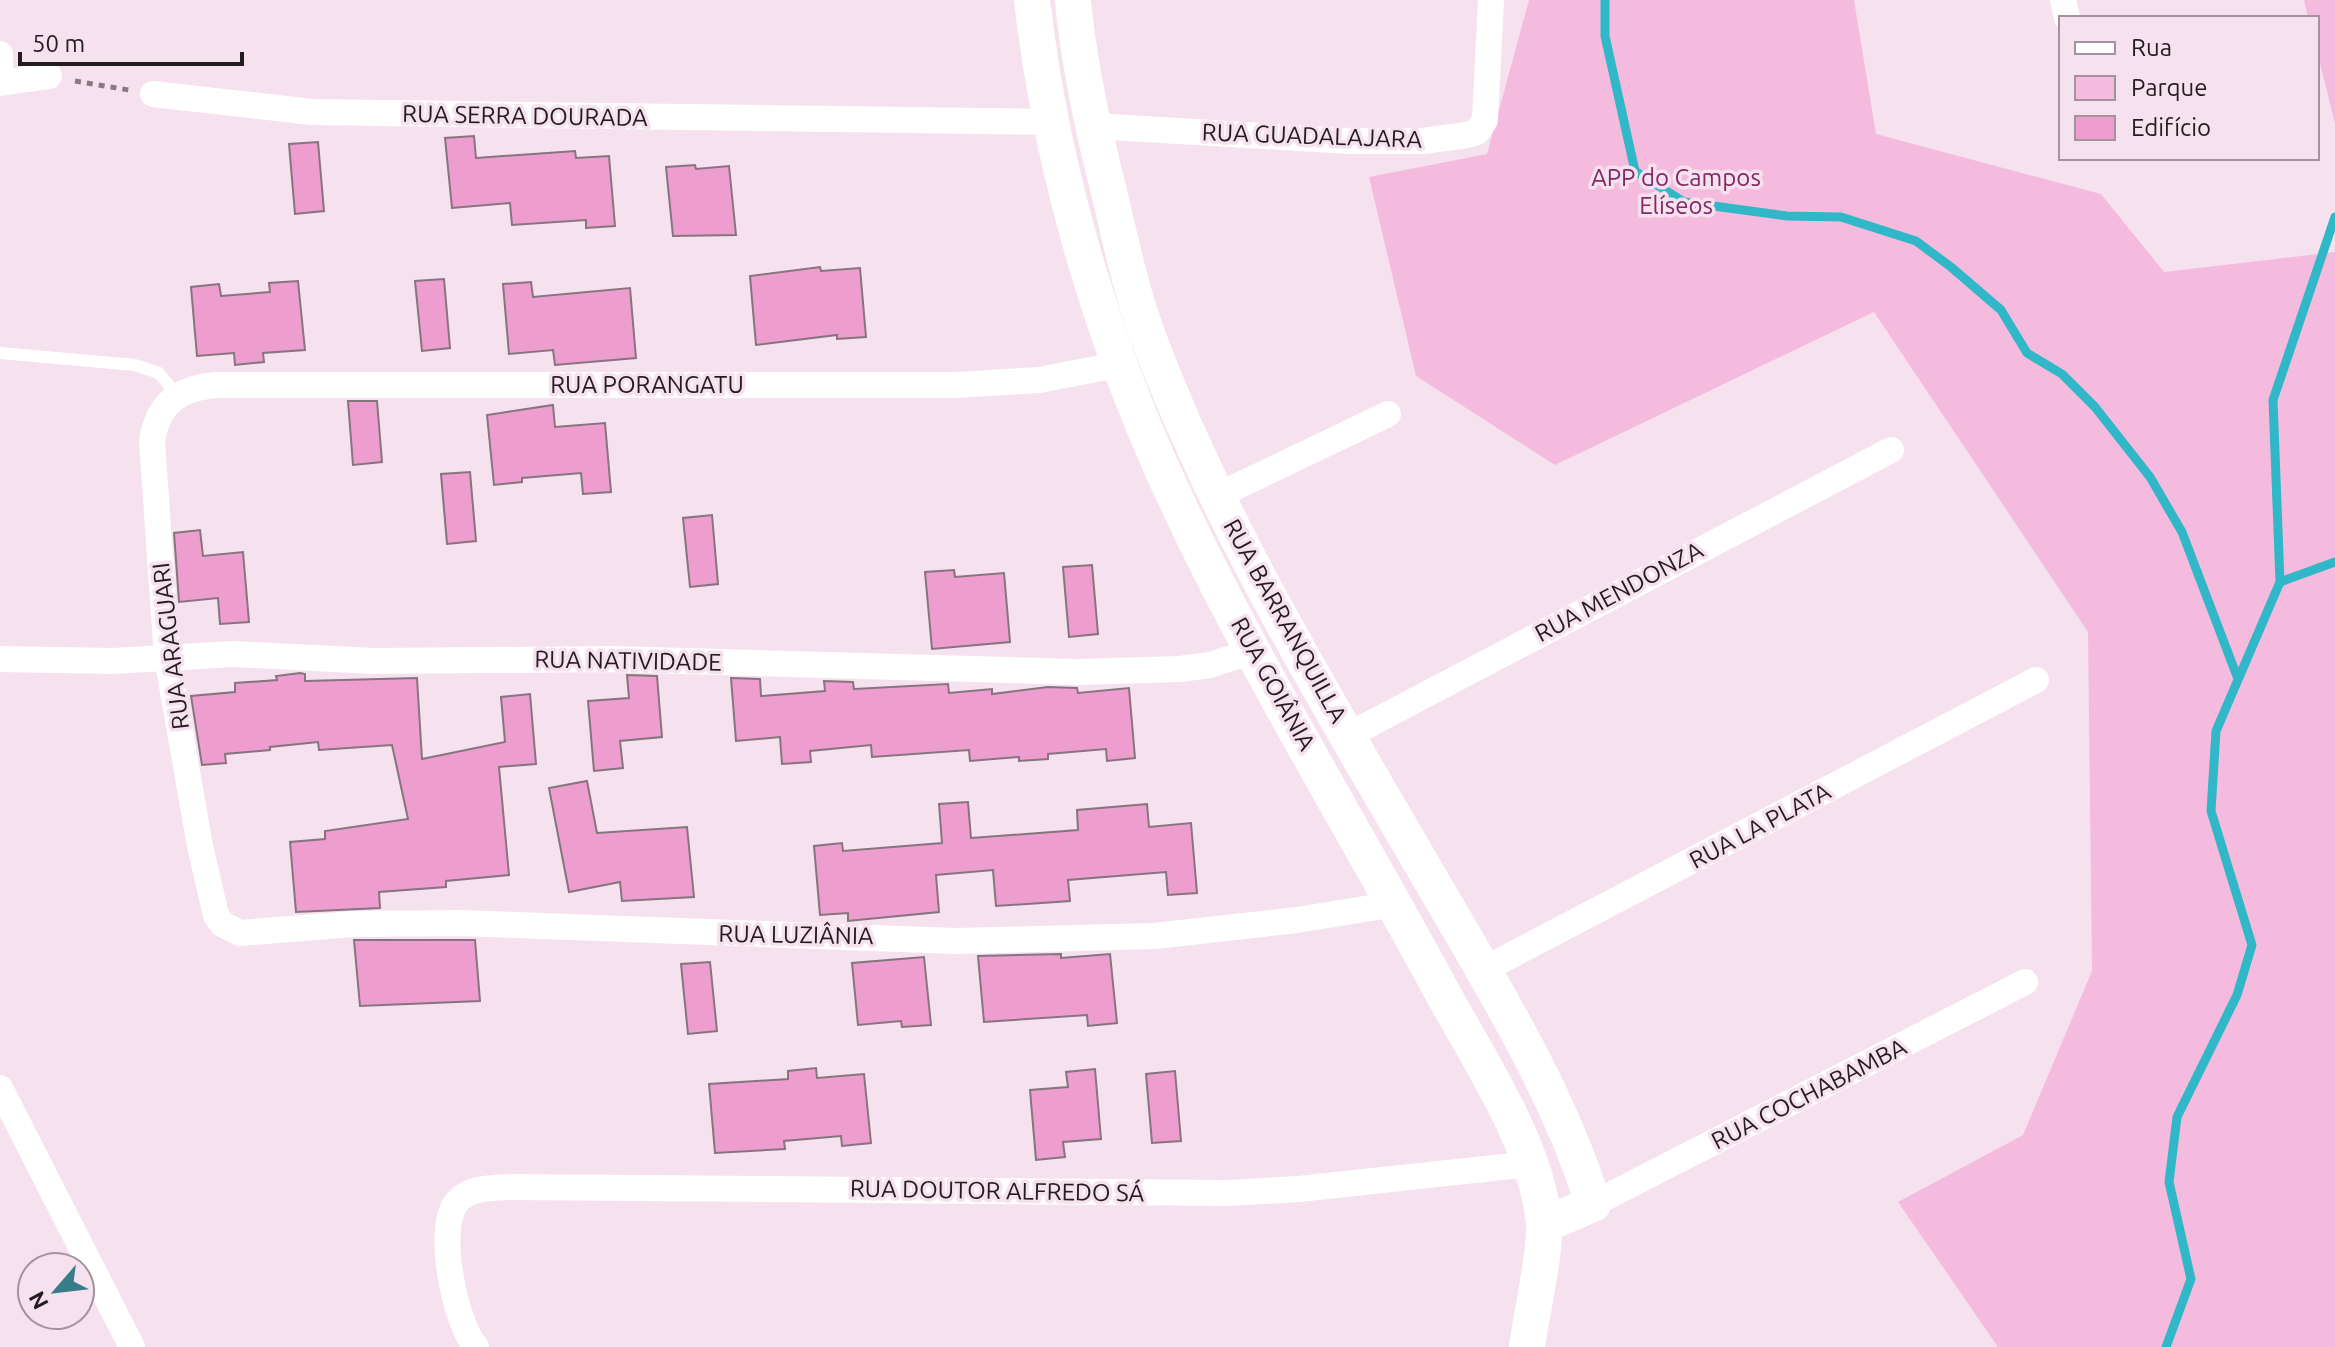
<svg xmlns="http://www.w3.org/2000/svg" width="2335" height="1347" font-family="Ubuntu,sans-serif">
  <rect width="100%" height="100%" fill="#f6e2ee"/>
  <g fill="#f5bbde">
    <path d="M1529 0H1854L1876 134 2101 194 2164 272 2335 252V1347H1998L1898 1202 2023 1135 2092 971 2088 632 1874 312 1555 465 1416 376 1369 177 1487 154Z"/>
    <path d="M2304 0H2335V123L2317 52V18H2308Z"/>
  </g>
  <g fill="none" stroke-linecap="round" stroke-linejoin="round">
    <g stroke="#30b7c8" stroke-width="9">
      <path d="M1605 0V36L1635 171 1684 202 1787 216 1841 217 1916 241 1951 267 2001 310 2027 353 2062 374 2095 407 2150 477 2182 532 2238 679"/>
      <path d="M2280 582 2335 562"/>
      <path d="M2166 1347 2191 1279 2169 1182 2177 1117 2237 995 2252 945 2211 811 2216 731 2280 582 2273 400 2335 217"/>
    </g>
  </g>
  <g fill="#ed9ecf" stroke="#86747e" stroke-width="2">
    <path d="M474 136 476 158 575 151 576 158 609 156 615 226 586 228V220L512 225 510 203 452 208 445 138Z"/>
    <path d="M318 142 324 211 295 214 289 144Z"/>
    <path d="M695 165 696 169 729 166 736 235 673 236 666 167Z"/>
    <path d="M820 267 821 271 860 268 866 337 837 339V335L756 345 750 276Z"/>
    <path d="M444 279 450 348 422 351 415 281Z"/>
    <path d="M298 281 305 350 263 353 264 362 235 365 234 353 197 356 191 287 219 284 221 296 270 292 269 283Z"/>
    <path d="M531 282 533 297 630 288 636 358 555 365 553 350 509 354 503 284Z"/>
    <path d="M348 401H377L382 462 353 465Z"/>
    <path d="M553 405 555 427 605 423 611 492 583 494 581 473 522 478V482L494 485 487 415Z"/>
    <path d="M470 472 476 541 447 544 441 474Z"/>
    <path d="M712 515 718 584 690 587 683 518Z"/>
    <path d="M200 530 203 556 243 552 249 622 220 624 218 598 179 602 174 533Z"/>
    <path d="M1092 565 1098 634 1069 637 1063 567Z"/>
    <path d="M954 570 955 577 1004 573 1010 642 932 649 925 572Z"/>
    <path d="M300 673 305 674V681L417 678 422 759 505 742 501 697 530 694 536 764 499 767 509 875 446 881V887L379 892 380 908 296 912 290 842 325 839V831L408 819 392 745 319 750 318 742 270 747V750L225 754 226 763 202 765 191 696 235 692V683L277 680 276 676Z"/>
    <path d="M627 675 657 676 662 737 620 741 623 768 594 771 588 701 629 698Z"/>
    <path d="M731 678 760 679 761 696 825 691 824 681 853 682 854 689 948 684 949 693 992 689V694L1048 687 1077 688 1078 693 1129 688 1135 758 1107 761 1106 749 1048 754V759L1019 761V757L970 761 969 750 872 757 871 745 810 751 811 762 782 764 780 737 736 741Z"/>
    <path d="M587 781 597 833 687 827 694 897 622 901 620 882 569 892 549 788Z"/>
    <path d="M968 802 971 838 1078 830 1077 810 1147 804 1149 827 1191 823 1197 893 1168 895 1166 872 1068 880 1070 901 996 906 993 870 936 875 939 912 848 921V913L820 915 814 846 842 843 843 851 942 843 939 804Z"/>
    <path d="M354 940H475L480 1001 360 1006Z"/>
    <path d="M1061 954V958L1110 954 1117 1023 1088 1026 1087 1015 984 1022 978 956Z"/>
    <path d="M924 957 931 1025 902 1027 901 1021 858 1025 852 963Z"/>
    <path d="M710 962 717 1031 688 1034 681 964Z"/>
    <path d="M816 1068 817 1078 864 1074 871 1143 842 1146 841 1136 784 1141 785 1149 715 1153 709 1084 788 1079V1071Z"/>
    <path d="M1095 1069 1101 1139 1063 1142 1065 1157 1036 1160 1030 1090 1068 1087 1066 1072Z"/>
    <path d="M1175 1071 1181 1141 1152 1143 1146 1074Z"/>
  </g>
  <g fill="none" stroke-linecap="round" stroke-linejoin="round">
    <path stroke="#877a82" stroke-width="5" stroke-dasharray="6 6" stroke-linecap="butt" d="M75 81 129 90"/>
    <path stroke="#fff" stroke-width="12" d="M0 353 135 365 159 373 176 394"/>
    <g stroke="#fff" stroke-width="26">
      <path d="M2063 0 2067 18"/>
      <path d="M0 54V75"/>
      <path d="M0 83 49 76"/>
      <path d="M153 94 312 112 1052 122"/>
      <path d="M1093 126 1350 141H1423L1467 135 1477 132 1485 120 1491 0"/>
      <path d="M1117 365 1039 380 956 385H217C180 388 158 402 152 441L167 657 200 846 216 915 222 924 240 933 354 924 461 923 956 941 1155 936 1297 920 1395 904"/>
      <path d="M1217 496 1388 414"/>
      <path d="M0 659 113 661 233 654 374 661 613 659 1077 672 1180 669 1210 665 1253 651"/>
      <path d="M1347 736 1891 450"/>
      <path d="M1483 970 2036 680"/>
      <path d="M0 1088 132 1347"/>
      <path d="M1593 1204 2025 982"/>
      <path d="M476 1347C455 1323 435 1227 457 1202 470 1187 492 1188 510 1187L1228 1193 1299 1189 1531 1164"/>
    </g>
    <g stroke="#fff" stroke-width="36">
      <path d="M1032 0C1052 174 1104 348 1179 506 1256 670 1354 829 1441 990 1478 1058 1537 1145 1544 1223 1546 1252 1531 1315 1527 1347"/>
      <path d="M1073 0C1078 59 1091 119 1105 176 1118 227 1128 281 1146 331 1214 515 1318 686 1417 856 1478 962 1558 1087 1593 1204L1544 1225"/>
    </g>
  </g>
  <g text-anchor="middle" stroke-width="7" stroke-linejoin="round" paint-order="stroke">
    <g font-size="24" fill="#231c20" stroke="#f6e2ee">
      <text transform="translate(525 116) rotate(1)" y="8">RUA SERRA DOURADA</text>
      <text transform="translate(1312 136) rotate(2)" y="8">RUA GUADALAJARA</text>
      <text x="647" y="393">RUA PORANGATU</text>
      <text transform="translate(1619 592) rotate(-28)" y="8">RUA MENDONZA</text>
      <text transform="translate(1285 621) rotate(61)" y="8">RUA BARRANQUILLA</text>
      <text transform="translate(171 646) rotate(-97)" y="8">RUA ARAGUARI</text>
      <text transform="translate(628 661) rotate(1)" y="8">RUA NATIVIDADE</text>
      <text transform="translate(1273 684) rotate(61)" y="8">RUA GOIÂNIA</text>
      <text transform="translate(1760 826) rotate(-28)" y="8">RUA LA PLATA</text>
      <text transform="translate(796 935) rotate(1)" y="8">RUA LUZIÂNIA</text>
      <text transform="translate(1809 1094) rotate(-27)" y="8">RUA COCHABAMBA</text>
      <text transform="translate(997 1191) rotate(1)" y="8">RUA DOUTOR ALFREDO SÁ</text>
    </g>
    <g font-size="24" fill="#832968" stroke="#f6e2ee">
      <text x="1676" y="186">APP do Campos<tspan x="1676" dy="28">Elíseos</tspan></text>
    </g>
  </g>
  <rect x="2059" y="16" width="260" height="144" fill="#f6e2ee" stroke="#a2939c" stroke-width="2"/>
  <rect x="2075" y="42" width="40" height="12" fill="#ffffff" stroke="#a2939c" stroke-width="2"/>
  <text x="2131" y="56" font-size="24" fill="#231c20">Rua</text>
  <rect x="2075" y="76" width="40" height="24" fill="#f5bbde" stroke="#a2939c" stroke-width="2"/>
  <text x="2131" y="96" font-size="24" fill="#231c20">Parque</text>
  <rect x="2075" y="116" width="40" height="24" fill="#ed9ecf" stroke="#a2939c" stroke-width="2"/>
  <text x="2131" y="136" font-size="24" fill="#231c20">Edifício</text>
  <g transform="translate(56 1291) rotate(242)"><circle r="38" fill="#f6e2ee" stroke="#a2939c" stroke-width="2"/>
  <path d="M0-6L14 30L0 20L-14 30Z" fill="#387e89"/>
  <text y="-12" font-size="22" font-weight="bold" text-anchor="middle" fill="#231c20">N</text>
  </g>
  <path d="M20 52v12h222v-12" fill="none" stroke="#231c20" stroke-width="4"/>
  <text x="32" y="52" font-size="24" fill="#231c20" stroke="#f6e2ee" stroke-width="6" paint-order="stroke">50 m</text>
</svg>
